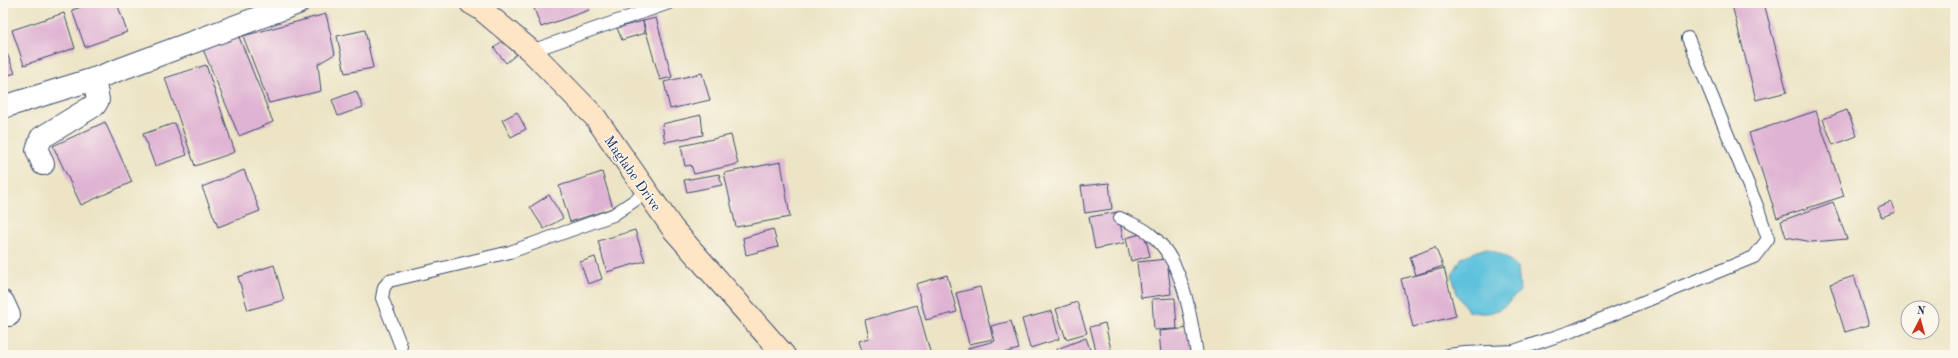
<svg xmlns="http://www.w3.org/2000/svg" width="1958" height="358" font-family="'Old Standard TT',serif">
  <rect width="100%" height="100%" fill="#fbf7ec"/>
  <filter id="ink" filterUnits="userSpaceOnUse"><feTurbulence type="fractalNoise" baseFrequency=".025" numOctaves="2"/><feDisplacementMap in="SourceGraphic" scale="8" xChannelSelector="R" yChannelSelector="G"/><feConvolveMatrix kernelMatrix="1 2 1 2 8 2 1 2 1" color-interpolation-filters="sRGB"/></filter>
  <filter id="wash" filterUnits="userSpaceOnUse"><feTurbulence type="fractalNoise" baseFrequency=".012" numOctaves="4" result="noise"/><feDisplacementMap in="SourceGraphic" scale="16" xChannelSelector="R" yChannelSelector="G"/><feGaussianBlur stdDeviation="0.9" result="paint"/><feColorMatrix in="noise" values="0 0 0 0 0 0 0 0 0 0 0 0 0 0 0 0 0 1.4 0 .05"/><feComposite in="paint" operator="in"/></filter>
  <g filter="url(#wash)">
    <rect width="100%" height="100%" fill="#ece4c5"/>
    <path fill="#5ec2dc" stroke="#3c789d" d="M1486 248 1505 256 1518 268 1520 291C1501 310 1495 317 1468 311L1457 294 1452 275 1462 257Z"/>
    <g id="blocks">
      <g fill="#dfb3d3">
        <path d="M93 3H117L127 32 85 47 72 10Z"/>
        <path d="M532 3H587L589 10 541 27Z"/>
        <path d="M1740 3H1764L1787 92 1756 100 1732 5Z"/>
        <path d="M64 13 75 48 24 65 12 30Z"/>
        <path d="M326 14 335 54 318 64 321 91 269 103 243 36Z"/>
        <path d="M656 18 672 77 660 80 643 21 645 33 622 40 617 28 643 21Z"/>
        <path d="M235 27 273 122 239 136 200 42Z"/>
        <path d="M365 30 373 68 345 73 337 36Z"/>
        <path d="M504 39 517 54 506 63 494 48Z"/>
        <path d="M3 44 15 73 3 77Z"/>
        <path d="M206 65 235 152 195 166 165 78Z"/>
        <path d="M702 73 710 100 670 109 664 82Z"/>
        <path d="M356 91 363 107 338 116 332 100Z"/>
        <path d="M1847 110 1857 136 1833 145 1823 119Z"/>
        <path d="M1816 111 1844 196 1777 218 1749 133Z"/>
        <path d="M517 112 526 129 511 137 502 120Z"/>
        <path d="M701 115 703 135 665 142 662 124Z"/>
        <path d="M105 122 132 182 81 205 53 146Z"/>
        <path d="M175 123 187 155 155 166 143 134Z"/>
        <path d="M731 135 738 164 694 174 691 165 685 166 681 146Z"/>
        <path d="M781 162 790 217 736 227 724 173Z"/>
        <path d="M244 170 260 211 218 227 202 187Z"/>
        <path d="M602 172 613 208 570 222 559 186Z"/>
        <path d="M719 174 722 185 687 192 684 180Z"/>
        <path d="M1109 183 1112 209 1085 213 1081 186Z"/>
        <path d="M549 195 563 218 544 229 530 207Z"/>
        <path d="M1833 202 1847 239 1812 242 1786 237 1781 221Z"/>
        <path d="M1891 202 1895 212 1882 217 1878 207Z"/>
        <path d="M1118 212 1124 243 1095 249 1089 217Z"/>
        <path d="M773 229 778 247 746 255 743 238Z"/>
        <path d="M635 230 645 261 607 272 598 241Z"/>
        <path d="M1144 233 1150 256 1131 261 1126 238Z"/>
        <path d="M1435 247 1443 266 1416 275 1410 257Z"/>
        <path d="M595 257 602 279 588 284 580 262Z"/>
        <path d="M1167 259 1171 294 1141 298 1137 262Z"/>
        <path d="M274 265 284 300 248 310 238 277Z"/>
        <path d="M1444 268 1456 316 1413 327 1401 279Z"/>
        <path d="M947 275 957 312 926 320 916 284Z"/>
        <path d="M1854 276 1869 325 1845 332 1830 284Z"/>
        <path d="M980 287 993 339 969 344 956 293Z"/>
        <path d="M1175 298 1177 329 1154 330 1152 299Z"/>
        <path d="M1077 302 1087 333 1066 339 1056 309Z"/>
        <path d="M917 305 931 355H862L858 341 869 338 865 320Z"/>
        <path d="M1052 311 1059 339 1030 348 1022 319Z"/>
        <path d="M1011 321 1019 349 996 355H970L968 348 995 341 991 326Z"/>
        <path d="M1105 323 1111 350 1097 354 1090 327Z"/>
        <path d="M1191 328 1194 355H1161L1159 331Z"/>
        <path d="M1086 338 1092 355H1059L1057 349Z"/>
      </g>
    </g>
  </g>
  <g filter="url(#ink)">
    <use href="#blocks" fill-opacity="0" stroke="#3a4a6d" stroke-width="1"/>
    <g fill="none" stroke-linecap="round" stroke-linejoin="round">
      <defs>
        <g id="lane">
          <path d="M531 51 669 3"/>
          <path d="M1120 218C1130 223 1142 227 1150 234 1183 258 1191 317 1197 355"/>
          <path d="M401 346 382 298 384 287 389 281 510 252 613 215 647 192"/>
          <path d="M1448 355 1465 353 1514 351 1572 331 1754 257 1768 239 1757 206 1688 38"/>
        </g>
        <g id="street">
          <path d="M3 107 94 79 298 3"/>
          <path d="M43 164 37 150 41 138 95 105 98 100 94 79"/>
          <path d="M3 302 9 315"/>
        </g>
        <path id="secondary" d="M471 3 481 9 531 51 595 117 673 229 784 355"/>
      </defs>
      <use href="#lane" stroke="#3a4a6d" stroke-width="14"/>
      <use href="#street" stroke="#3a4a6d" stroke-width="24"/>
      <use href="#secondary" stroke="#3a4a6d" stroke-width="24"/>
      <use href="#lane" stroke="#fff" stroke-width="12"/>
      <use href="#street" stroke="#fff" stroke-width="22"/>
      <use href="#secondary" stroke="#fde5c5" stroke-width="22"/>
    </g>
  </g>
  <g text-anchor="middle" stroke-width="3" stroke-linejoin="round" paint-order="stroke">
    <g font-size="14" fill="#1b2f5e" stroke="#fbf7ec">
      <text transform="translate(633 173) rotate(55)" y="5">Maglabe Drive</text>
    </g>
  </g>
  <rect width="1958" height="358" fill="none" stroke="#fbf7ec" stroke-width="16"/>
  <g transform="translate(1920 320) rotate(6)"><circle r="19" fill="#fbf7ec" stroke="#a1a7b3"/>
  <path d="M0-3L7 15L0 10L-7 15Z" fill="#c8321e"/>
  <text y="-6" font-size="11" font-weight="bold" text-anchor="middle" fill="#1b2f5e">N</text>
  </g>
</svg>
